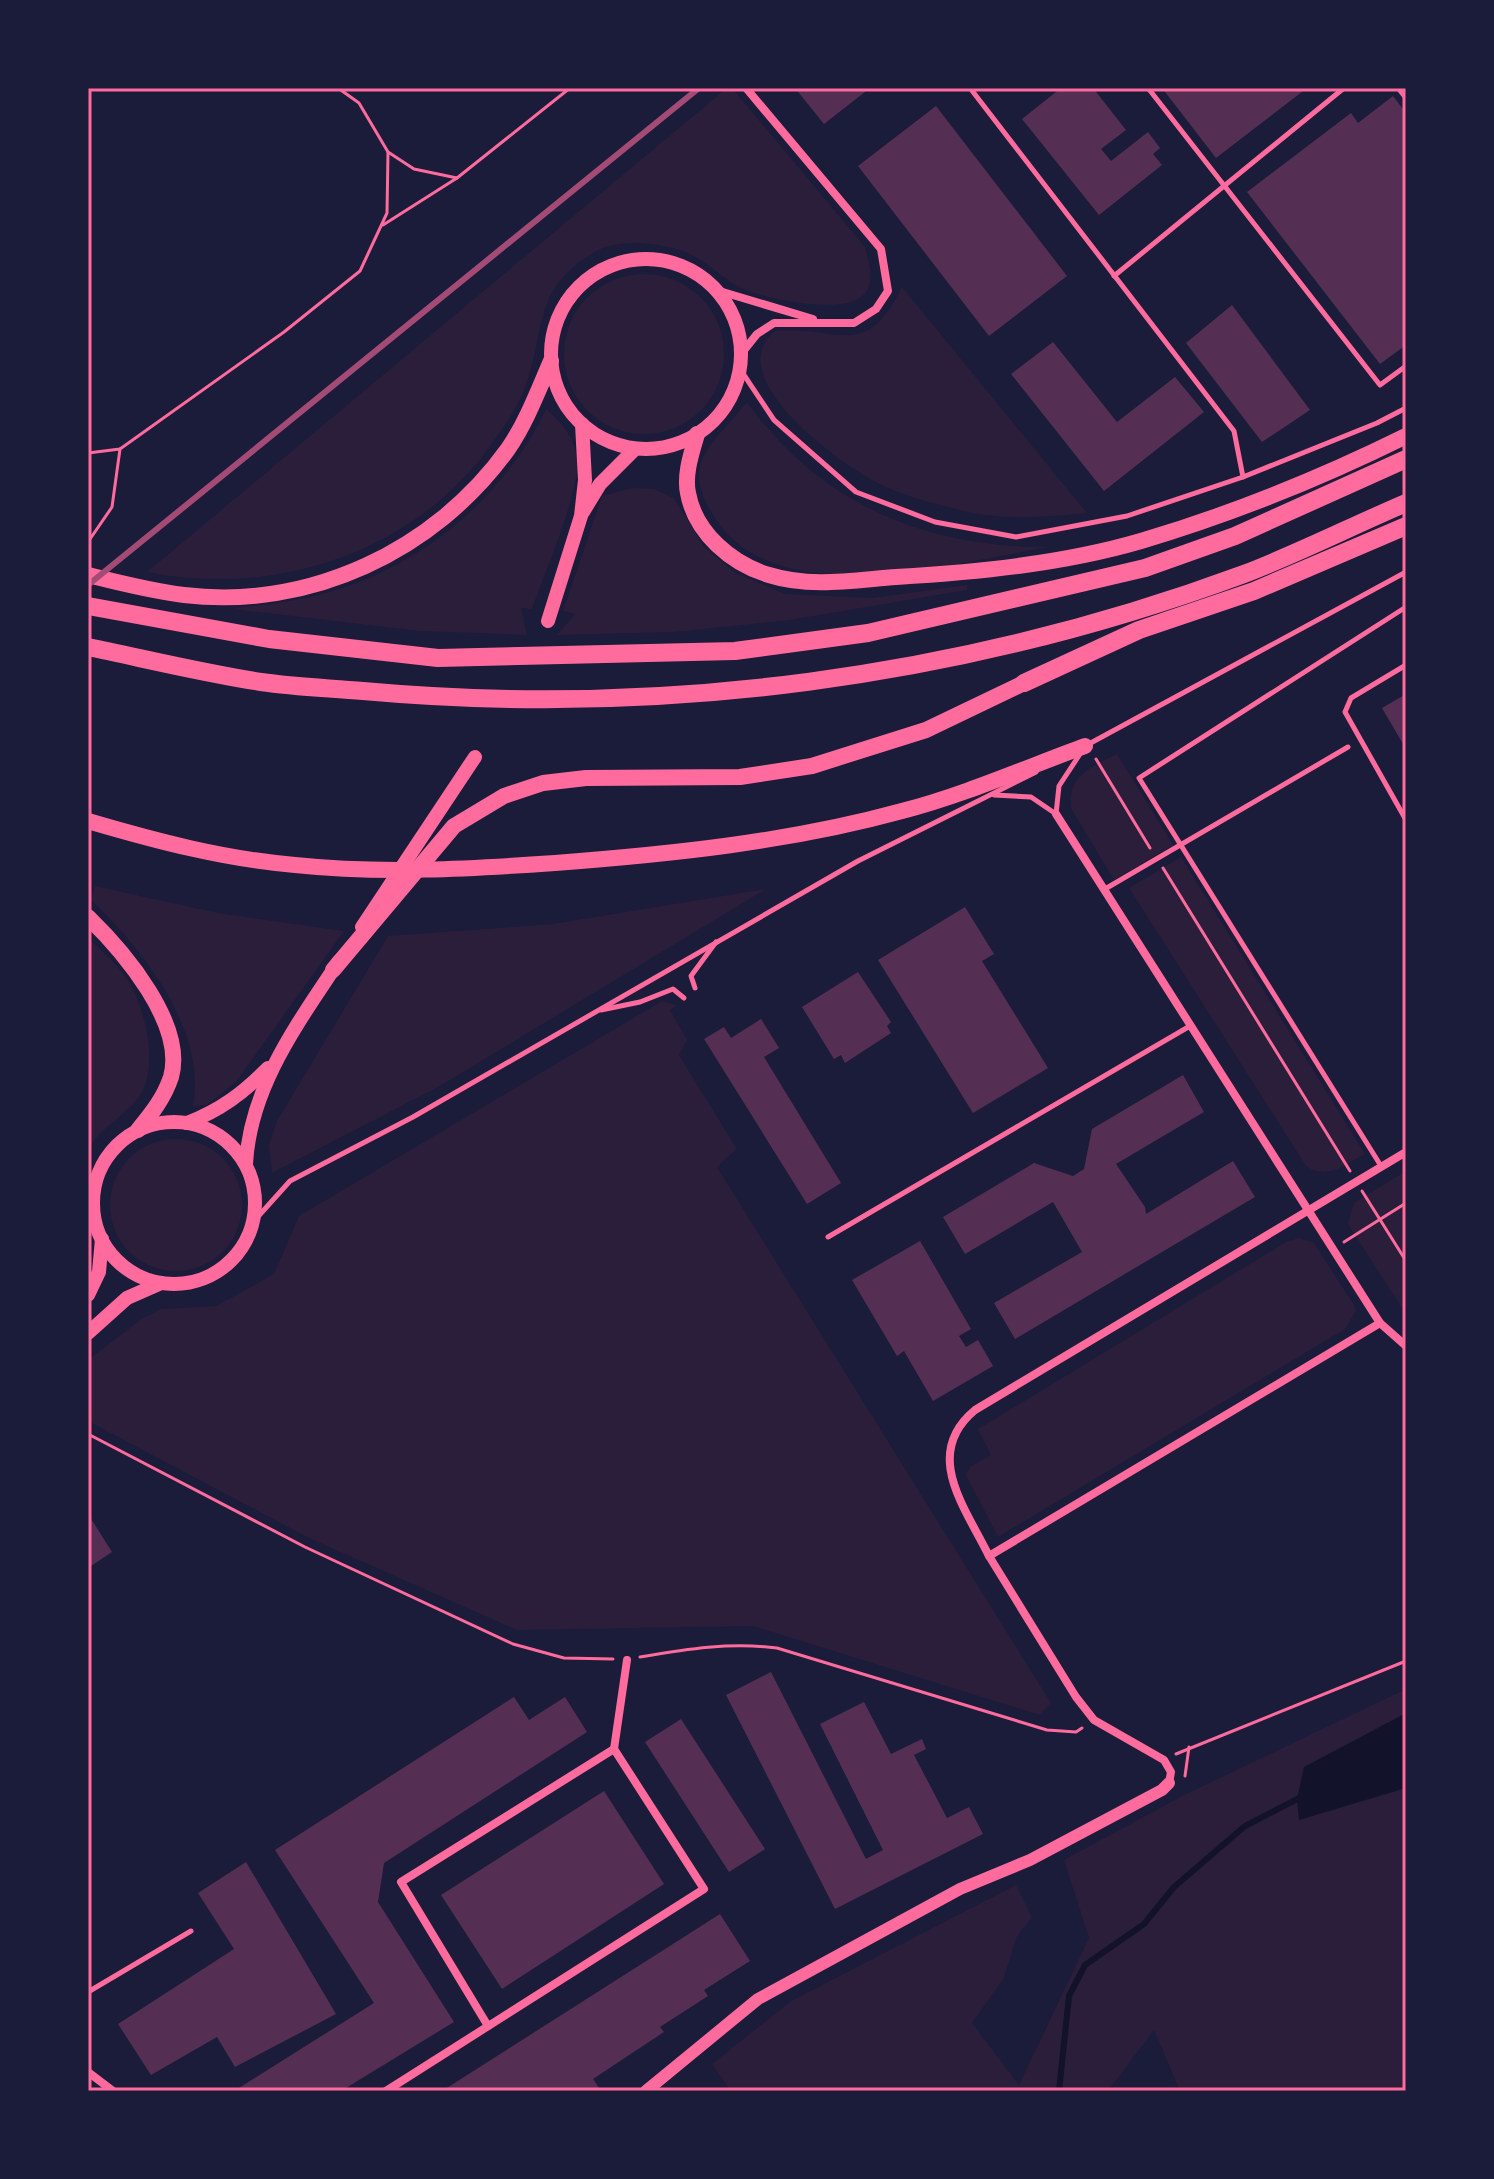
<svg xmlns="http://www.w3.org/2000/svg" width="1494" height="2179" font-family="'Crimson Pro',serif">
  <rect width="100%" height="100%" fill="#1b1b3a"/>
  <g fill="#2a1e3b">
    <path d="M727 88H732L865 247C868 260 874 276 868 289 855 318 773 300 748 291 722 281 705 256 676 249 650 242 616 239 593 253 533 290 546 326 527 382 520 405 504 426 491 445 414 553 274 598 147 572Z"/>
    <circle cx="644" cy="354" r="80"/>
    <path d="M902 287 1087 513C1046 517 1001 521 960 510 936 504 907 497 884 486 844 468 718 377 775 331 840 325 864 363 902 287Z"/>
    <path d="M747 402C820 504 926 548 1049 547 959 562 779 613 717 521 677 463 711 447 747 402Z"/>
    <path d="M546 409C561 422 576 439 577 460 580 492 544 575 532 609L521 608 527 635 420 631 233 609C257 605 281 603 305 598 409 577 501 504 546 409Z"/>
    <path d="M633 488 654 489 674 498 704 547 736 573 785 594 872 598 967 585V590L790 620 674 632 557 635 575 614 563 611 602 496Z"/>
    <path d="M1117 754 1173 845 1114 880 1071 808C1068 776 1091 766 1117 754Z"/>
    <path d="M1181 857 1365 1154C1345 1164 1327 1181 1306 1166L1129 888Z"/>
    <path d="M95 886 218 913 344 931 236 1082 207 1105 193 1106C207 1030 142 948 91 900Z"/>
    <path d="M766 889 440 1086 272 1173 269 1145 277 1121 388 936 553 924Z"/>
    <path d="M88 938C103 952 123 969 133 989 147 1018 160 1074 136 1101 121 1118 101 1128 88 1149Z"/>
    <path d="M662 1001 676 1005 670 1010 687 1040 679 1055 737 1149 717 1167 1051 1703 1040 1715 753 1626 517 1630 309 1538 88 1421V1360L140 1320 161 1309 216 1306 274 1274 299 1216Z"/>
    <circle cx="176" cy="1205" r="66"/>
    <path d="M1406 1171V1314L1348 1224 1354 1203Z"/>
    <path d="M1299 1238 1314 1243 1354 1305 1356 1311 1345 1329 998 1537 966 1475 971 1466 991 1455 978 1429 1286 1242Z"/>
    <path d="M1406 1689V2091H1180L1154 2030 1108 2091H731L712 2064 791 2001 1016 1885 1032 1917 1016 1938 1004 1978 972 2023 1019 2085 1089 1938 1064 1860 1182 1796Z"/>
  </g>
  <path fill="#12122b" d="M1406 1713V1788L1299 1820 1297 1799 1304 1767Z"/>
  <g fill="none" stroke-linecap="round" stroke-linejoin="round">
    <path stroke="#12122b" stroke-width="6" d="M1059 2091 1069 1996 1085 1965 1144 1924 1174 1887 1245 1826 1303 1796"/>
  </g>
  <g fill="#542f53">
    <path d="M795 88H870L824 124Z"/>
    <path d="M1061 88H1093L1126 130 1101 149 1111 161 1148 132 1160 148 1153 154 1162 165 1099 215 1022 119Z"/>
    <path d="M1162 88H1307L1216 158Z"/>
    <path d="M1393 96 1406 113V345L1380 364 1247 192 1351 113 1358 123Z"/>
    <path d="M936 106 1067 276 989 336 858 166Z"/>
    <path d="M1232 305 1310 410 1262 442 1186 343Z"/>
    <path d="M1053 342 1117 422 1175 377 1204 412 1104 491 1011 374Z"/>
    <path d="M1406 694V749L1382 708Z"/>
    <path d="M965 907 994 954 982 961 1048 1068 973 1113 878 960Z"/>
    <path d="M858 972 891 1022 887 1026 891 1033 845 1063 841 1055 834 1059 802 1007Z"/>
    <path d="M761 1019 779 1048 764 1057 841 1183 807 1204 704 1039 724 1027 731 1038Z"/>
    <path d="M1183 1075 1204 1112 1116 1164 1145 1207 1146 1214 1233 1161 1255 1197 1015 1339 994 1303 1082 1252 1053 1202 965 1254 943 1217 1034 1163 1073 1176 1084 1169 1092 1129Z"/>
    <path d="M920 1241 971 1329 959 1336 966 1347 978 1340 993 1366 933 1401 904 1351 897 1356 852 1280Z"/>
    <path d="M88 1514 112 1552 88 1568Z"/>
    <path d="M771 1672 866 1859 883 1850 820 1724 864 1702 891 1754 922 1739 926 1749 914 1755 947 1818 969 1807 983 1834 835 1909 726 1695Z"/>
    <path d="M514 1697 529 1720 565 1697 587 1732 384 1863 378 1902 454 2022 341 2091H234L374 2003 275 1850Z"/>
    <path d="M681 1719 765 1849 729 1872 645 1742Z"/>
    <path d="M604 1791 664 1884 502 1989 441 1895Z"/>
    <path d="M246 1862 336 2014 235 2067 217 2037 151 2075 118 2024 234 1949 198 1893Z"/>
    <path d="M720 1914 750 1961 704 1990 708 1996 660 2027 664 2032 593 2079 599 2088 595 2091H442Z"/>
  </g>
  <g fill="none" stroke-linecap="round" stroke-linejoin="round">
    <g stroke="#ff6b9d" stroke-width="3">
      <path d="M338 88 359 103 388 152 414 169 457 178 570 88"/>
      <path d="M383 225 457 178"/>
      <path d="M88 453 120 449 284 332 360 271 387 213 388 152"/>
      <path d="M88 542 112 507 120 449"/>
      <path d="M1096 759 1150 848"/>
      <path d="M1163 868 1350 1171"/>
      <path d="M88 1187 94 1189"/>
      <path d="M1362 1191 1406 1261"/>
      <path d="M1344 1242 1406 1203"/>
      <path d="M88 1434 305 1547 513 1644 564 1658 613 1659"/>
      <path d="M640 1657C687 1649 730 1642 777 1648L1047 1730 1076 1732 1082 1728"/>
      <path d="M1176 1754 1406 1661"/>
      <path d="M1185 1776 1189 1747"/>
    </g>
    <g stroke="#ff6b9d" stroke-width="5">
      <path d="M970 88 1234 431 1243 477"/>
      <path d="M1148 88 1380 385 1406 366"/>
      <path d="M1398 88 1406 98"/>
      <path d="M1114 276 1344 88"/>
      <path d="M740 369 774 420 856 492 935 522 1016 537 1127 516 1243 477 1377 423 1406 408"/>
      <path d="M1406 665 1351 698 1345 712 1406 820"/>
      <path d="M1087 745 1406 572"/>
      <path d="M994 795 1031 797 1056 814 1059 786 1080 754"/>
      <path d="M1105 889 1348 747"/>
      <path d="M695 988 691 976 716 942"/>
      <path d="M601 1010 640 1002 673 989 684 998"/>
      <path d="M1381 1166 1139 778 1406 607"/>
      <path d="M254 1221 290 1181 413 1117 858 861 1036 772"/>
      <path d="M828 1237 1190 1026"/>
      <path d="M88 1992 191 1931"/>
    </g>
    <g stroke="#ff6b9d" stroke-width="8">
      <path d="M716 290 813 319"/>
      <path d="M741 354 757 334 774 323H854L876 309 888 291 881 249 746 88"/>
      <path d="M1056 814 1380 1323 1406 1346"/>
      <path d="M989 1556C965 1507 922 1454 975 1410L1406 1152"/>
      <path d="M614 1749 627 1660"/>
      <path d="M1169 1783 1171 1772 1164 1760 1094 1720 1076 1697 989 1556 1380 1323"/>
      <path d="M488 2026 401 1882 614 1749"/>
      <path d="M88 2072 113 2091"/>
      <path d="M386 2091 704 1889 614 1749"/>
    </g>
    <path stroke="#ff6b9d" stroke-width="12" d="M646 2091 758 1999 960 1889 1030 1860 1162 1790 1169 1783"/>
    <g stroke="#ff6b9d" stroke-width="14">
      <circle cx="646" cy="354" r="95"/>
      <path d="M583 512 600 484 635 449"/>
      <path d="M548 621 581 516 585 480 582 424"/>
      <path d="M362 927 475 757"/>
      <circle cx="174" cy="1203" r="81"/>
      <path d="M187 1123C221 1110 243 1093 268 1068"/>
      <path d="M246 1164C250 1087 298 1023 339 961"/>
      <path d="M88 1295 99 1272 102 1239"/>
      <path d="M88 1333 127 1298 161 1283"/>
    </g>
    <g stroke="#ff6b9d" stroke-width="16">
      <path d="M697 434C692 452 684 474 688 493 695 533 732 564 769 575 810 588 855 580 896 577 978 572 1062 564 1141 541 1232 514 1321 478 1406 436"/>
      <path d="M88 575C120 583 151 591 184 595 309 610 435 551 508 449 526 423 538 391 551 361"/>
      <path d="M88 821C156 841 224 859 295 865 381 874 469 869 555 863 672 854 789 842 902 811 964 795 1025 768 1085 746"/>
      <path d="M88 917C123 951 186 1024 171 1077 164 1098 152 1113 138 1130"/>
      <path d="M333 970 454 826 504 796 543 783 586 778 740 777 812 766 926 730 1024 683"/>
    </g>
    <g stroke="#ff6b9d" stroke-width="18">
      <path d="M88 606 269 639 438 658 735 651 868 633 1145 568 1235 536 1406 459"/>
      <path d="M88 647C146 659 203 673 261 682 295 687 329 688 363 691 661 718 963 678 1244 574 1299 553 1352 526 1406 503"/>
      <path d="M1024 683 1139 630 1254 591 1406 526"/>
    </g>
    <path stroke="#a44b75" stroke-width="6" d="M88 585 699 88"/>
  </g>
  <rect width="1494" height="2179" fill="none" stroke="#1b1b3a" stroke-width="180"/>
  <rect x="90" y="90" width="1314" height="1999" fill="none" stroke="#ff6b9d" stroke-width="3"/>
</svg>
